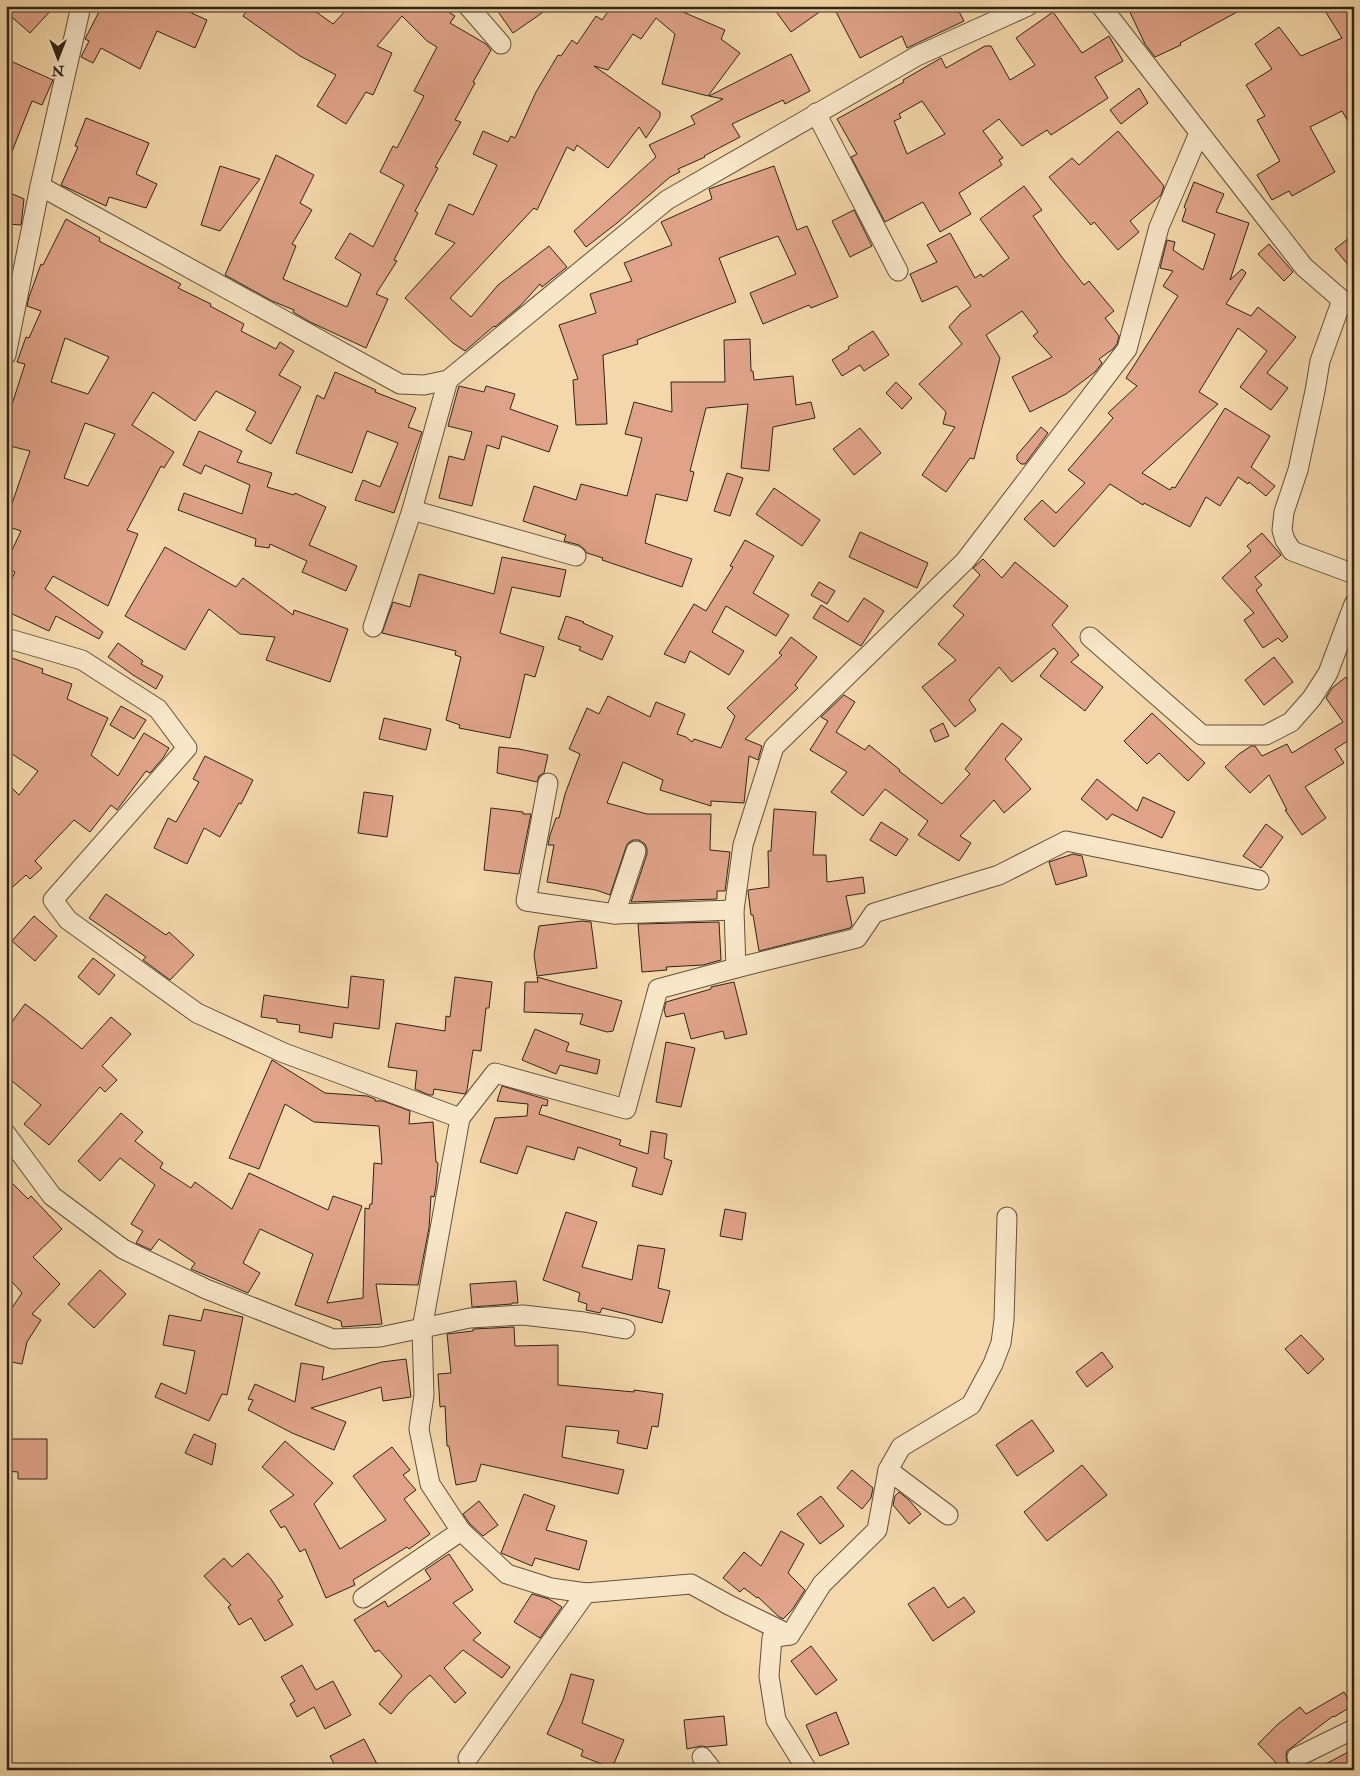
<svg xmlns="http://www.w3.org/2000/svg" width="1360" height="1776" font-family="'IM FELL Double Pica',serif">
  <rect width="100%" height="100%" fill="#f4d8ab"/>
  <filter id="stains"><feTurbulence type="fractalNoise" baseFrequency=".004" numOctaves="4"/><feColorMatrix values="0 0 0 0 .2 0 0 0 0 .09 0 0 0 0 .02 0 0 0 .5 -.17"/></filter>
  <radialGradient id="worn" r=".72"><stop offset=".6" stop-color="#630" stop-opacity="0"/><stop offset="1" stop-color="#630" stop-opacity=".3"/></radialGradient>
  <g fill="#e0a389" stroke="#2e2418" fill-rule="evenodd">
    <path d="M6 6H55L30 33 6 12Z"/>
    <path d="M102 6H176L207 20 195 48 157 31 140 69 101 48 93 63 81 57 89 41 85 39 86 37Z"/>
    <path d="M250 6H308L333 24 350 6H382L388 11 392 6H439L455 16 450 23 486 44 491 50 473 82 475 83 455 120 461 122 435 167 438 168 415 211 418 213 394 260 397 261 376 294 388 299 366 348 310 322 293 312 294 310 272 301 225 275 276 155 314 175 300 203 312 210 292 244 296 246 283 279 347 307 361 274 335 258 350 233 373 247 404 185 380 172 393 146 397 148 424 96 414 91 437 47 427 41 402 16 377 46 392 53 373 95 366 92 346 124 317 106 336 75 300 56 243 16Z"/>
    <path d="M494 6H552L513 33Z"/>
    <path d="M612 6H689L683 12 725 30 721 39 740 53 708 96 662 84 675 34 656 18 641 39 633 34 608 70 594 66 660 112V117L646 138 639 127 608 168 577 145 574 151 567 147 537 210 534 208 450 298 471 317 498 285 549 246 567 267 542 287 540 284 520 306 495 327 494 326 465 351 453 343 405 298 455 243 435 234 449 204 473 215 497 165 473 154 483 131 508 142 511 136 515 138 536 92 558 55 561 56 572 40 577 44 596 16 602 20Z"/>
    <path d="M772 6H828L791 32Z"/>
    <path d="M833 6H956L964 21 907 48 902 36 860 58Z"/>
    <path d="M1127 6H1248L1180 43 1181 45 1155 57 1145 44Z"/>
    <path d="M1322 6H1354V131L1342 111 1310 127 1335 172 1292 196 1289 191 1272 200 1257 175 1280 161 1257 120 1265 116 1246 85 1272 69 1255 44 1279 27 1301 56 1342 38Z"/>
    <path d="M1053 12 1082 53 1109 36 1123 61 1095 77 1108 98 1051 135 1047 130 1022 146 999 119 983 131 1003 158 999 160 1002 165 959 193 971 214 940 232 923 202 885 222 851 157 857 154 837 119 904 82 903 80 941 58 946 68 985 46H991L1010 80 1035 65 1016 38ZM922 101 945 134 907 154 894 121 901 118 899 114Z"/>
    <path d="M791 54 810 91 785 104 783 100 732 124 740 137 704 156 705 157 678 169 680 172 670 177 617 223 586 247 574 231 656 157 649 145 695 124 691 116 723 99 709 96Z"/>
    <path d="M6 59 53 80 42 105 32 101 7 164Z"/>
    <path d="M1139 88 1148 103 1121 124 1110 110Z"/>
    <path d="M86 118 149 143 136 174 157 184 146 208 109 197 106 206 61 185 78 147 75 146Z"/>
    <path d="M1118 131 1164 186 1161 195 1130 221 1139 232 1118 250 1094 222 1091 225 1049 177 1072 158 1079 165Z"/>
    <path d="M220 166 260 179 220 231 201 225Z"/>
    <path d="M774 166 797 230 807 226 838 297 811 308 809 305 763 324 750 293 796 274 778 236 719 258 736 302 637 340 638 344 603 355 607 424 576 425 573 380 578 379 559 325 596 313 590 294 632 281 624 263 672 245 661 222 712 199 709 189Z"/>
    <path d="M1194 182 1224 194 1216 212 1249 223 1230 280 1242 269 1246 273 1226 304 1251 316 1258 307 1296 337 1267 373 1288 388 1271 410 1240 387 1267 351 1238 328 1199 392 1218 404 1142 473 1170 490 1172 487 1175 488 1225 408 1270 436 1251 467 1275 486 1266 496 1249 482 1248 484 1238 477 1220 506 1206 497 1190 527 1144 503 1143 505 1110 484 1054 547 1024 519 1042 500 1056 513 1085 483 1068 470 1113 418 1108 413 1137 386 1126 378 1178 296 1163 286 1173 271 1160 268 1167 240 1175 242 1173 250 1203 270 1215 234 1182 221 1186 209 1184 207Z"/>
    <path d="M1024 186 1042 210 1033 216 1061 256 1084 285 1089 281 1114 311 1105 318 1119 336 1117 344 1113 349 1099 359 1102 363 1095 372 1066 394 1030 412 1012 377 1052 357 1033 336 1038 332 1022 311 986 335 1000 358 974 459 970 458 946 492 922 475 955 427 943 424 946 412 919 384 962 344 949 327 960 314 971 306 957 286 922 302 910 274 937 262 927 245 950 233 975 278 981 274 983 277 1009 258 980 219Z"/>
    <path d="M10 193 24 199 21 225 7 224Z"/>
    <path d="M854 210 872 246 850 257 832 221Z"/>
    <path d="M66 219 100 238 99 241 181 284 178 288 211 304 210 306 244 324 241 331 276 349 280 342 294 351 279 375 301 387 271 444 246 430 256 412 216 391 195 421 153 392 132 425 174 452 164 468 161 466 127 530 138 534 108 606 53 576 45 589 103 632 99 639 56 616 49 631 6 611V591L15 572 6 568V563L21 531 6 526V521L30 451 6 445V423L25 364 17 362 26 337 29 338 41 311 27 306 29 297 41 264 43 265ZM65 338 109 357 88 394 51 382ZM85 423 115 434 88 486 64 478Z"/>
    <path d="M1354 234V272L1335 249Z"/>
    <path d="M1269 244 1293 272 1284 281 1258 254Z"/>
    <path d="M873 331 889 355 864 371 860 365 842 376 832 360 849 349 848 347Z"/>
    <path d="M750 339 751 371H753L754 380 793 376 796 405 811 402 815 418 773 427 769 471 741 468 748 404 706 408 690 471 694 472 687 501 656 494 645 543 692 559 682 587 602 560 603 558 587 553 584 549 579 545 564 541 566 535 523 521 534 486 576 500 581 484 627 496 642 438 625 434 634 402 672 412 671 382H725L724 340Z"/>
    <path d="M335 372 376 390 375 392 416 408 408 427 422 432 394 513 355 500 363 480 380 487 398 443 367 431 352 473 296 453 317 395 324 399Z"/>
    <path d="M896 382 912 398 902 409 886 393Z"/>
    <path d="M459 386 484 392 486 386 515 394 510 409 558 426 549 452 502 436 499 449 487 445 472 506 439 498 449 456 464 460 472 432 448 426Z"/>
    <path d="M1041 427 1048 433 1025 464H1021L1017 460V455Z"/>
    <path d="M860 428 881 453 854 475 833 449Z"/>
    <path d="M199 431 242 451 237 462 272 473 267 487 294 495 295 493 326 507 309 545 357 566 346 591 302 572 307 561 270 544 269 548 255 546 256 539 178 510 184 493 242 514 250 485 205 465 201 474 183 465Z"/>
    <path d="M727 473 743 478 730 516 714 511Z"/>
    <path d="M774 488 820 520 802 546 756 514Z"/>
    <path d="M860 532 928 563 917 588 849 557Z"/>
    <path d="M1262 533 1281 555 1255 577 1262 585 1256 590 1288 637 1282 642 1278 638 1263 648 1244 620 1254 613 1222 578 1251 551 1247 546Z"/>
    <path d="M745 540 774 556 753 593 789 615 776 636 726 606 712 632 744 651 729 675 690 651 685 663 664 654 694 604 706 611 733 567 730 566Z"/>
    <path d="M165 547 236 587 243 578 293 615 294 610 348 629 330 682 266 660 275 637 240 634 209 609 185 650 125 616Z"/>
    <path d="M502 557 566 570 560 597 512 587 500 633 544 647 535 677 525 674 510 738 459 728 460 725 446 720 461 657 455 655 456 651 382 633 393 602 410 607 419 574 494 594Z"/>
    <path d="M983 559 1002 578 1015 562 1068 606 1052 625 1079 655 1071 662 1103 687 1085 711 1040 676 1058 653 1054 648 1012 682 999 667 969 700 976 710 955 727 922 687 956 660 938 644 964 615 953 606 980 575 973 568Z"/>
    <path d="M819 582 835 591 827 604 811 595Z"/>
    <path d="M864 598 884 611 861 646 813 618 821 605 848 622Z"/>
    <path d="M566 616 584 622 583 623 613 636 602 660 579 650 581 647 558 639Z"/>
    <path d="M791 637 817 657 795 685 798 688 745 739 762 746 758 760 749 756 744 803 711 801V806L660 790 663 780 623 762 607 803 647 814H711L710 850 730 852 725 891H717V899L631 902 647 854V849L645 844 639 840H633L628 843 626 847 610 895 596 890 547 882 554 845H548L550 835 556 818H559L565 794 580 754 569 749 587 708 599 714 608 696 650 717 656 702 685 714 677 734 686 737 692 742 694 739 721 748 735 716 727 708 782 655 779 653Z"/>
    <path d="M118 643 143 661 141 664 163 676 156 689 133 675 108 657Z"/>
    <path d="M6 656 43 669 42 673 72 684 67 699 108 718 91 755 118 776 144 733 169 748 163 758 150 773 146 771 117 810 111 805 90 832 74 820 35 861 42 868 30 879 26 875 6 893V782L19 795 38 771 6 750Z"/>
    <path d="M1274 657 1293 682 1264 705 1245 680Z"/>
    <path d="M1346 677 1354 688V737L1335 749 1344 763 1305 787 1326 818 1302 835 1285 810H1287L1269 775 1250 793 1225 767 1239 754 1251 746H1255L1262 756 1287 744 1292 753 1343 722 1326 698 1332 688Z"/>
    <path d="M844 695 855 702 836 732 865 750 869 745 900 770 899 771 942 804 970 774 965 769 1002 723 1022 739 1005 759 1031 789 1004 813 994 800 960 836 971 843 959 861 918 835 928 821 885 789 863 816 831 792 847 772 810 750 828 721 821 717Z"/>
    <path d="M121 706 146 720 134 739 110 725Z"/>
    <path d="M1152 713 1205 763 1188 781 1159 753 1147 764 1124 741Z"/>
    <path d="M384 718 431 729 426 750 379 739Z"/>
    <path d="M943 723 949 736 935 742 930 730Z"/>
    <path d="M499 747 519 749 548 755 544 773 539 776 537 782 497 773Z"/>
    <path d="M205 756 253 780 241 804 239 803 220 837 204 828 187 864 154 848 168 818 176 822 199 782 193 779Z"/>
    <path d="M1097 779 1137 811 1143 797 1175 812 1162 838 1112 814 1107 820 1081 799Z"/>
    <path d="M364 792 393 796 387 837 358 833Z"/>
    <path d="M491 808 523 812V814H531L519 874 484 870Z"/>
    <path d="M774 809 816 812 813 855H826L827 882 863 877 865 893 846 896 852 925 850 928 759 951 753 915H751L748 891V890L769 887 768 851H771Z"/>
    <path d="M881 822 908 839 896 856 870 840Z"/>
    <path d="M1266 824 1283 837 1261 868 1243 856Z"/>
    <path d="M1073 854 1082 856 1087 876 1056 885 1049 862Z"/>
    <path d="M106 894 166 935 169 932 194 955 170 980 143 960 146 957 89 918Z"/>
    <path d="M34 916 57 936 35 961 12 941Z"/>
    <path d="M582 921 591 922 597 968 537 976 534 955 539 926Z"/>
    <path d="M719 922 721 960 703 965 666 967 667 970 642 972 638 924Z"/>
    <path d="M93 958 115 975 99 995 78 977Z"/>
    <path d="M351 976 384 980 379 1029 334 1023 332 1038 299 1032 300 1025 277 1022V1019L261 1017 264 995 348 1008Z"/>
    <path d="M455 977 492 982 489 1008H486L481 1051 473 1050 467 1090 465 1094 434 1089 433 1095H429L415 1089 417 1071 388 1067 396 1023 445 1031 446 1016 450 1017Z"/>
    <path d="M537 977 622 1001 613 1031 607 1032 580 1024 583 1014 524 1012 525 982H538Z"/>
    <path d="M734 982 747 1034 725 1039 723 1031 691 1039 684 1013 666 1017 664 1010 666 1002 711 989V987Z"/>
    <path d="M25 1004 44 1018 82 1049 111 1017 131 1034 102 1066 117 1080 105 1092 100 1087 49 1145 24 1124 41 1105 6 1076V1030Z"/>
    <path d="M535 1029 569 1043 566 1051 600 1060 597 1074 560 1065 556 1074 522 1060Z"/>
    <path d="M666 1042 695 1048 681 1107 656 1102Z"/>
    <path d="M272 1060 325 1093 367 1096 375 1099V1101H383L410 1111 409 1124 433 1122 436 1162 438 1163 436 1186 434 1197 431 1196 429 1228 418 1285 376 1284 382 1324 342 1327 341 1321 295 1305 313 1254 260 1229 243 1263 260 1273 248 1293 191 1269 195 1263 159 1239 151 1250 136 1243 143 1231 131 1224 155 1185 120 1158 100 1181 78 1161 121 1113 143 1132 135 1141 163 1163 160 1168 191 1188 195 1182 232 1209 249 1173 328 1210 333 1196 362 1206 327 1303 363 1298 365 1208 369 1209 370 1204H372L374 1163 382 1164 379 1126 314 1122 285 1104 259 1169 229 1158Z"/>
    <path d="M502 1086 548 1100 547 1106 542 1105 539 1114 621 1140 619 1145 648 1154 651 1131 667 1134 664 1158 672 1161 662 1195 632 1186 637 1168 578 1147 574 1160 527 1146 517 1174 480 1162 495 1118 527 1116 528 1104 497 1101Z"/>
    <path d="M6 1177 28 1199 31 1196 62 1229 33 1257 60 1284 32 1314 41 1320 27 1342 22 1364 6 1361V1317L22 1293 6 1275Z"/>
    <path d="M725 1209 746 1213 742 1240 720 1236Z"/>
    <path d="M566 1212 597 1222 582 1267 632 1280 638 1245 665 1249 658 1288 670 1291 662 1323 602 1308 600 1313 586 1310 587 1304 578 1301 580 1293 543 1280Z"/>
    <path d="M100 1270 126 1294 94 1328 68 1304Z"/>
    <path d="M516 1281 518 1303H512V1304L472 1307 470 1284Z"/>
    <path d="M204 1309 243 1317 227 1395 222 1394 209 1421 155 1397 161 1383 186 1394 195 1351 163 1345 169 1315 201 1321Z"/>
    <path d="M514 1327 515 1346 558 1345V1385L634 1392V1390L663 1394 658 1427 652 1426 647 1449 617 1443 619 1431 566 1426 562 1457 624 1470 618 1494 481 1464 476 1481 456 1485 449 1446H447L445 1406 440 1407 438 1374 451 1373 447 1334 473 1331V1329Z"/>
    <path d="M1301 1335 1324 1359 1308 1374 1285 1349Z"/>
    <path d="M1102 1352 1113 1367 1087 1387 1076 1372Z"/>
    <path d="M406 1359 411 1397 383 1401 381 1387 311 1408 346 1422 334 1450 292 1433 248 1410 253 1400 248 1399 255 1384 295 1402 301 1363 324 1367 322 1380 382 1362Z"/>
    <path d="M1032 1420 1054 1451 1017 1476 996 1445Z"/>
    <path d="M194 1434 216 1444 212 1465 185 1453Z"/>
    <path d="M6 1439H47V1479H18V1472L6 1471Z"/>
    <path d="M285 1441 333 1483 314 1504 340 1549 386 1520 353 1476 392 1447 410 1470 403 1475 416 1490 404 1499 430 1534 409 1549 407 1547 353 1580 355 1585 326 1598 305 1549 300 1552 285 1526 281 1528 270 1511 294 1495 262 1467Z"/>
    <path d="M1082 1465 1107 1495 1047 1541 1024 1512Z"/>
    <path d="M852 1470 873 1488 871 1498 862 1509 837 1488Z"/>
    <path d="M899 1492 909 1500 921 1514 909 1524 893 1505 895 1496Z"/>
    <path d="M524 1494 555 1506 546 1530 587 1541 579 1570 535 1558 532 1566 501 1553Z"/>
    <path d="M821 1496 844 1526 820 1544 797 1514Z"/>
    <path d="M479 1501 498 1525 483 1536 470 1524 463 1514Z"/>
    <path d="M781 1531 804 1544 788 1573 805 1590 792 1610 783 1619 778 1616 758 1597 757 1598 744 1588 740 1592 723 1578 744 1552 761 1566Z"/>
    <path d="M248 1553 271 1579 283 1597 278 1600 293 1625 265 1641 251 1618 239 1625 228 1607 231 1605 204 1576 224 1558 232 1567Z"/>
    <path d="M449 1554 473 1590 453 1603 481 1633 473 1640 510 1667 502 1678 463 1650 444 1668 466 1693 455 1703 430 1675 408 1694 391 1714 379 1704 402 1676 379 1650 375 1652 354 1620 385 1601 388 1607 431 1579 425 1570Z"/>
    <path d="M934 1587 948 1608 964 1597 975 1612 933 1641 908 1604Z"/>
    <path d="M532 1594 549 1599 562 1607 540 1638 514 1622Z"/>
    <path d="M811 1646 837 1680 816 1695 791 1661Z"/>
    <path d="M302 1665 316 1690 333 1681 351 1715 325 1729 314 1707 297 1717 290 1704 295 1701 281 1677Z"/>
    <path d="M571 1674 594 1680 582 1723 624 1740 612 1768 581 1756 583 1750 547 1734 563 1700Z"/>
    <path d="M1344 1692 1352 1706 1334 1717 1333 1716 1287 1751 1286 1756 1287 1762 1290 1766 1297 1768 1306 1765 1309 1770H1283L1258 1744 1278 1724 1300 1707 1306 1714Z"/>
    <path d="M836 1712 849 1744 820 1756 806 1725Z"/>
    <path d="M724 1716 727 1745 707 1747 701 1746 687 1749 684 1720Z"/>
    <path d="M364 1739 377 1764 365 1770H337L330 1756Z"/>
    <path d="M1354 1749V1770H1314Z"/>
  </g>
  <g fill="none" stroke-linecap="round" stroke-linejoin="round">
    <defs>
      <g id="minor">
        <path d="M468 6 501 44"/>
        <path d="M1101 6 1304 267 1342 300 1354 307"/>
        <path d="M816 113 898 271"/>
        <path d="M40 186 400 384 424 385 448 380 667 200 917 56 1028 6"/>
        <path d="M1342 300 1320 361 1315 391 1298 470 1284 512 1282 530 1285 540 1292 551 1354 574"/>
        <path d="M6 355 40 186 81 6"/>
        <path d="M412 510 576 556"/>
        <path d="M373 627 412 510 448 380"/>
        <path d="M1090 637 1202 735H1266L1291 722 1312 698 1328 673 1354 604"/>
        <path d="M6 638 82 660 158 709 187 748 53 900 68 920 197 1013 284 1053 460 1118"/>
        <path d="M548 783 526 901 615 914 734 910"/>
        <path d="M615 914 636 851"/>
        <path d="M736 968 734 910 743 845 774 747 965 561 1127 349 1159 227 1199 133"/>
        <path d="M6 1134 52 1196 123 1249 206 1289 333 1339 380 1337 470 1318 523 1315 584 1322 625 1329"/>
        <path d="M888 1470 901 1447 971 1405 993 1364 1001 1343 1004 1320 1007 1217"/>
        <path d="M461 1531 430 1484 419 1429 424 1395 422 1329 460 1118 495 1073 626 1109 658 989 736 968 857 938 874 913 999 875 1066 841 1259 880"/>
        <path d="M363 1598 461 1531 507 1574 551 1588 586 1593"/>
        <path d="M702 1757 712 1770"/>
        <path d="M1297 1757 1354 1729"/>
        <path d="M468 1758 586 1593 691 1584 729 1605 790 1635"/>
        <path d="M807 1770 776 1720 769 1676 772 1638 790 1635 822 1584 877 1530 888 1470 948 1515"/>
      </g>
    </defs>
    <use href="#minor" stroke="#60513d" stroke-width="21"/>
    <use href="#minor" stroke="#f8e6c8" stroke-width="19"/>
  </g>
  <rect width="1360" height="1776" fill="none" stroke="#f4d8ab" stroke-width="25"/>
  <rect x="8" y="8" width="1345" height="1761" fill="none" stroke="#2e2418" stroke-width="2.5"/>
  <rect x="12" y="12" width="1335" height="1751" fill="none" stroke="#2e2418"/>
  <g transform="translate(58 58) rotate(180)" stroke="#f8e6c8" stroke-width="4" paint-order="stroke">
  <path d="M0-4L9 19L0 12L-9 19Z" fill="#2e2418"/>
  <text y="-8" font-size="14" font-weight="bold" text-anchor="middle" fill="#2e2418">N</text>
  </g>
  <rect width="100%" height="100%" filter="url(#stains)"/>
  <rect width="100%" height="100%" fill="url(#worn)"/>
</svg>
